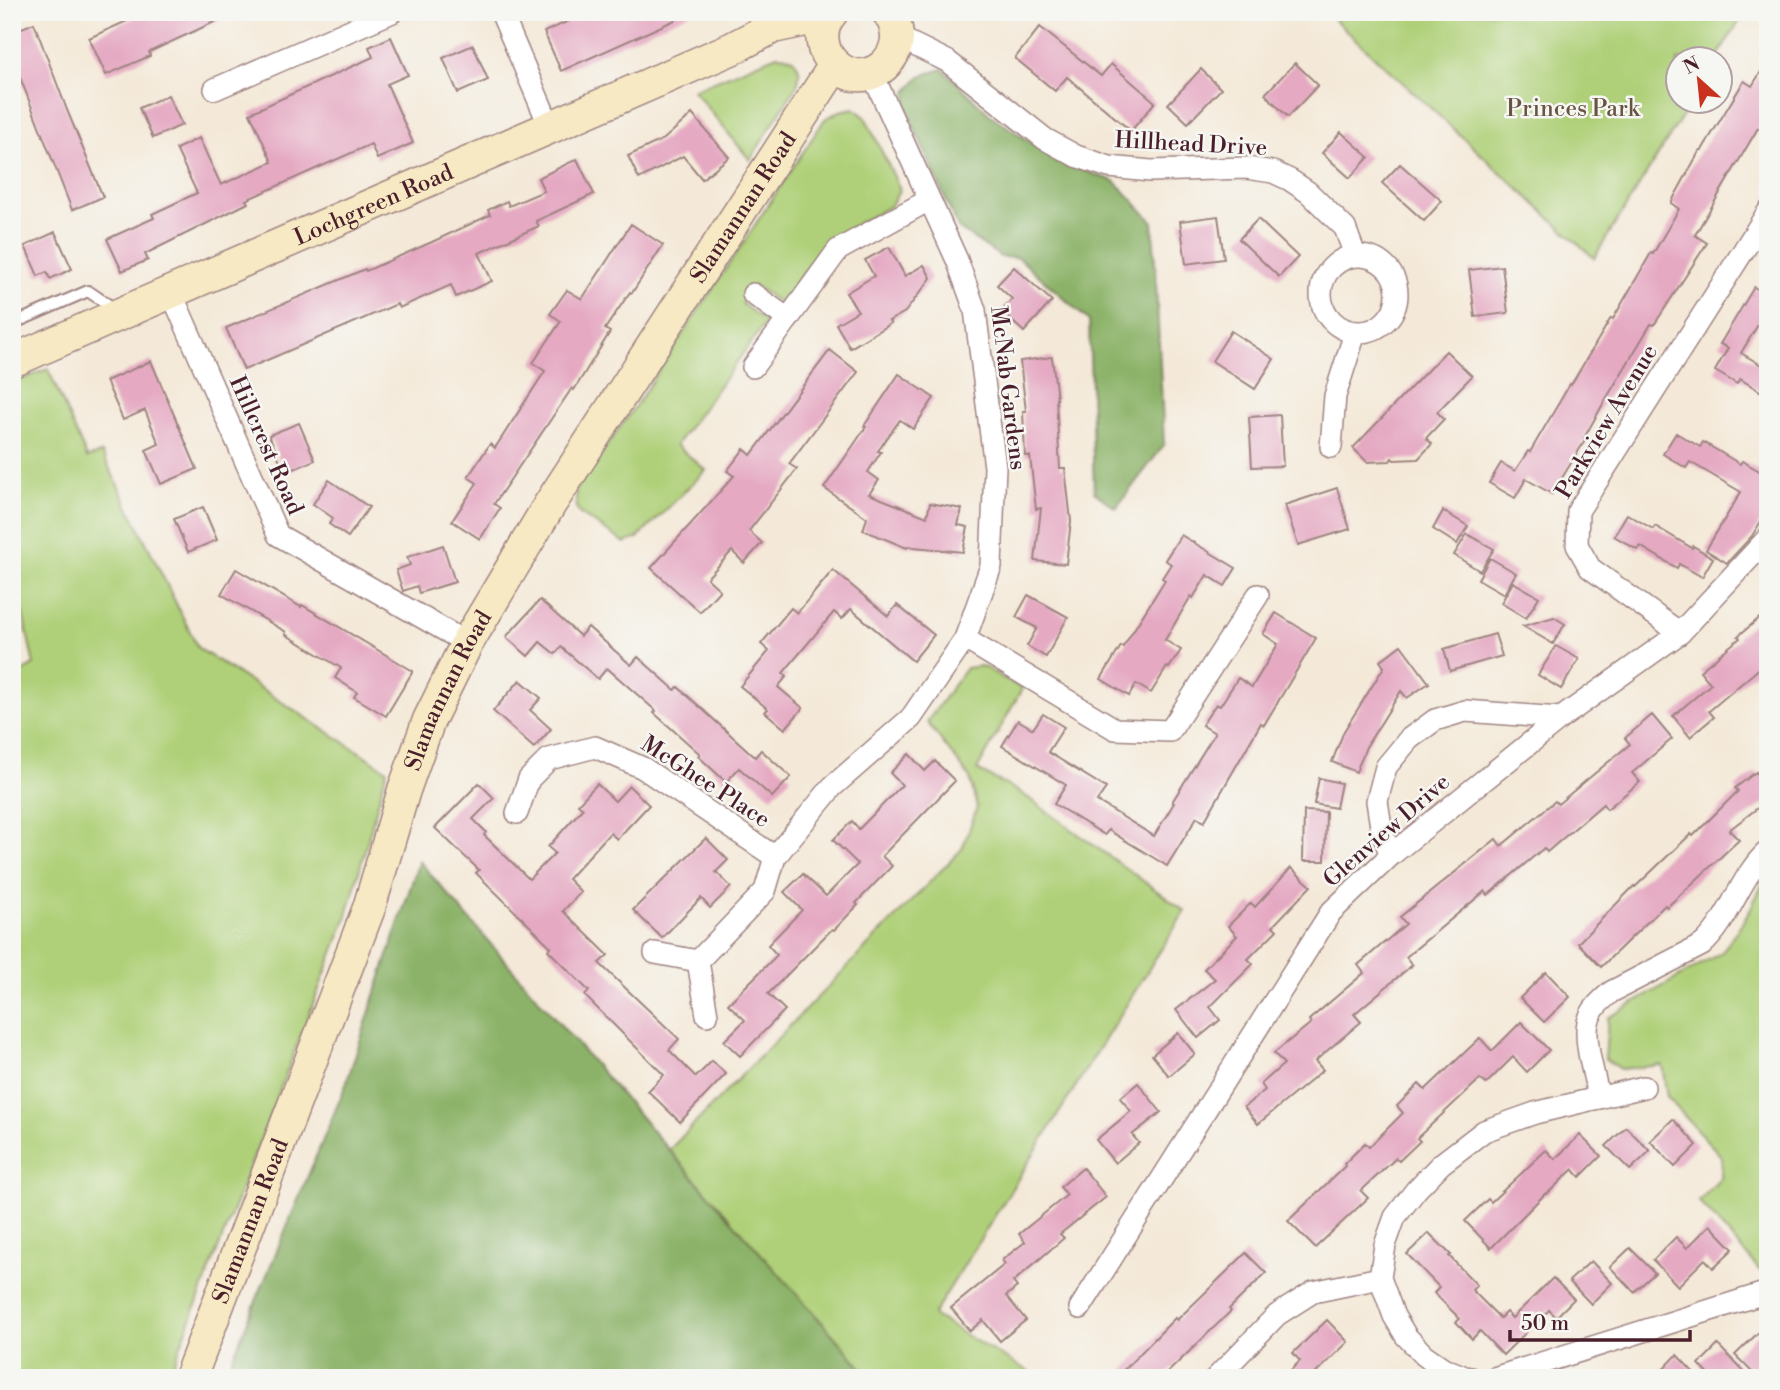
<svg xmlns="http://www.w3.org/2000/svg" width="1780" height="1390" font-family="'Libre Bodoni',serif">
  <rect width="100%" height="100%" fill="#f6f6f2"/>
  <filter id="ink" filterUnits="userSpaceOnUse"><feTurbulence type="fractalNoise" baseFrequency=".0143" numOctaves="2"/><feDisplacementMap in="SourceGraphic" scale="14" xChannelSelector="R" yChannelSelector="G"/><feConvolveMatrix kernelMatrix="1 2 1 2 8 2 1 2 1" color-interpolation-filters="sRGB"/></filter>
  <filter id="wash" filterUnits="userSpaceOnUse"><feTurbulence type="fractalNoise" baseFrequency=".00686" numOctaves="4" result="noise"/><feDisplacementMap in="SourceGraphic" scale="28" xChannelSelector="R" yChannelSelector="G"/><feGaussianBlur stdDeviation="1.57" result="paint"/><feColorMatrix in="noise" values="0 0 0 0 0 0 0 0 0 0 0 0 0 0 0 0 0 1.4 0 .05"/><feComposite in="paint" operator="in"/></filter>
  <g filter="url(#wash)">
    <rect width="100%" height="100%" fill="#f4e9d8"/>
    <g fill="#afd078" stroke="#7c7852" stroke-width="2">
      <path d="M1326 12H1745L1716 59 1678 60V102H1691L1594 258Z"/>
      <path d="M777 55C797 55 803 68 797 85L750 160 693 90Z"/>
      <path d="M854 108 865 117 900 189 891 206 829 239 781 304 755 286 742 304 766 322 676 445 706 470 638 538 625 543 579 513 576 507V489L636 405 825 119 840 111Z"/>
      <path d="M48 369 87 458 102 453 198 648 387 770 346 919 168 1378H12V677L34 665 12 563V383Z"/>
      <path d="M982 666 1022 689 977 770 1020 792 1185 911 933 1315 984 1346 1040 1378H871L669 1150 962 849 977 808 970 778 927 722 966 668Z"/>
      <path d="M1768 873V1272L1762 1273 1699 1201 1721 1178 1722 1157 1667 1097 1662 1065 1620 1069 1605 1059 1608 1018 1722 952 1748 914Z"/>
    </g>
    <g fill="#8bb268" stroke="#6a684a" stroke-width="2">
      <path d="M943 69 989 114 1061 163 1115 181 1153 222 1164 445 1116 508 1094 492 1089 321 1019 258 1001 257 958 228 907 111V92L920 76Z"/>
      <path d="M419 861 669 1150 871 1378H224L345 1087Z"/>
    </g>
    <g id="blocks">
      <g fill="#e5a9c2">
        <path d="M147 12H236L149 52 150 56 106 75 89 38Z"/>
        <path d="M589 12H693L561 71 544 32Z"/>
        <path d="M34 23 67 110 103 197 72 210 12 57V32Z"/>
        <path d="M1040 27 1101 76 1111 64 1155 102 1131 131 1067 77 1055 91 1015 58Z"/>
        <path d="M391 37 408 75 387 84 413 143 377 159 371 144 246 200 248 203 145 254 148 260 122 271 107 239 154 218 152 214 197 193 176 149 199 138 221 185 272 162 250 113 373 57 369 47Z"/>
        <path d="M473 45 488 80 458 93 443 58Z"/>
        <path d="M1768 61V134L1758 128 1695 235 1707 243 1654 325 1651 324 1603 404 1584 438 1586 439 1552 494 1526 479 1515 498 1489 483 1501 463 1515 471 1528 451 1530 452 1570 384 1571 385 1611 318 1613 319 1651 253 1653 254 1679 209 1671 203 1700 150H1702L1744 81 1752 86Z"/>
        <path d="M1295 63 1318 85 1288 117 1265 94Z"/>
        <path d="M1201 69 1221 89 1188 123 1168 104Z"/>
        <path d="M168 95 182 125 153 138 139 108Z"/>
        <path d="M692 114 729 157 702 179 683 156 639 179 628 156 664 139Z"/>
        <path d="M1341 132 1369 157 1350 178 1322 153Z"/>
        <path d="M577 159 594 194 536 221 539 226 479 253 492 281 456 297 451 285 399 308 397 304 244 370 226 328 365 269 366 271 432 242 490 215 488 210 507 201 509 206 544 191 538 178Z"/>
        <path d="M1400 164 1442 201 1424 221 1382 183Z"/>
        <path d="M1218 216 1224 259 1186 264 1180 221Z"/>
        <path d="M1258 219 1298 257 1279 277 1239 239Z"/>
        <path d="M631 224 663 245 632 293 630 292 605 329 610 332 574 390 572 388 494 504 500 508 480 539 452 521 477 483 468 477 490 444 495 448 545 371 533 363 561 321 550 314 567 290 582 299Z"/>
        <path d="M55 232 72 269 50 279 47 272 38 276 25 246Z"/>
        <path d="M889 247 905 276 924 265 931 278 905 312 889 321 891 323 850 348 836 324 858 311 846 293 874 276 865 260Z"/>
        <path d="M1502 266 1508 313 1475 317 1469 270Z"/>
        <path d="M1014 267 1052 301 1024 332 1001 311 1012 299 997 285Z"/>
        <path d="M1754 287 1768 295V308L1741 353 1768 369V396L1740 379 1737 384 1715 371 1728 348 1720 344Z"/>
        <path d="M1231 331 1274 359 1255 389 1212 361Z"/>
        <path d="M830 350 858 372 789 464 797 469 749 531 762 543 744 563 732 551 707 578 720 590 700 612 651 568 734 476 727 471 744 449 751 455Z"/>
        <path d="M1446 351 1472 376 1437 412 1444 419 1426 438 1432 444 1418 459 1394 460 1392 458 1390 461 1367 462 1353 448Z"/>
        <path d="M1052 357 1057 399H1056L1060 468H1065L1071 521 1066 564 1035 561 1041 508 1036 509 1030 456H1025L1023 411H1026L1020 361Z"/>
        <path d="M151 361 197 469 161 484 146 450 159 444 145 410 123 420 106 381Z"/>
        <path d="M899 374 934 398 913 429 900 420 878 451 881 452 868 472 879 480 869 494 927 517 930 503 962 509 958 525 968 527 963 552 914 547 908 546 907 548 863 530 867 518 824 488 866 427 864 426Z"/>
        <path d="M1280 415 1283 466 1252 467 1249 417Z"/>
        <path d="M299 423 315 460 285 473 269 435Z"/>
        <path d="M1676 433 1700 447 1703 442 1740 464 1742 461 1768 476V510L1752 536 1727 563 1706 550 1741 492 1690 462 1686 468 1663 454Z"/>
        <path d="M329 480 369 507 348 537 329 524 333 518 313 504Z"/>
        <path d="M1337 488 1350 529 1298 545 1285 505Z"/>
        <path d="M203 507 217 540 188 552 174 519Z"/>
        <path d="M1443 511 1468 526 1457 544 1433 529Z"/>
        <path d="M1627 514 1653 529 1655 526 1692 548 1693 546 1713 558 1702 577 1679 564 1677 568 1640 546 1638 550 1614 536Z"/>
        <path d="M1467 534 1494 549 1480 571 1454 555Z"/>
        <path d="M1181 535 1236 568 1225 586 1207 575 1193 598 1191 596 1165 640 1181 650 1169 668 1167 667 1151 693 1136 684 1129 696 1101 679 1121 646 1123 647 1165 580 1162 578 1171 564 1165 560Z"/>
        <path d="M443 545 455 582 419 593 417 586 403 591 396 570 410 565 407 557Z"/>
        <path d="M1490 558 1516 573 1504 594 1478 579Z"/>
        <path d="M236 569 301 607 302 605 413 671 386 716 354 697 357 692 335 678 341 668 285 634 286 632 221 594Z"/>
        <path d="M833 570 888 616 897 605 934 635 913 661 851 609 842 619 834 612 783 673 787 676 778 687 803 708 785 729 765 712 768 709 740 686 769 651 761 644 791 608 797 613Z"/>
        <path d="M1513 582 1539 597 1526 618 1501 603Z"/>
        <path d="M1028 595 1068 617 1046 657 1027 646 1037 628 1016 617Z"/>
        <path d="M540 600 580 636 588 627 631 665 638 657 675 690 678 687 755 757 761 750 791 777 772 797 739 768 726 782 698 756 700 754 654 713 656 711 607 668 598 679 561 647 555 654 540 642 528 656 506 637Z"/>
        <path d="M1768 611V661L1709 711 1714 717 1690 737 1673 716 1711 684 1700 671 1740 638 1738 636Z"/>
        <path d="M1276 613 1316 638 1264 725 1261 723 1204 822 1197 817 1167 866 1108 830 1105 835 1054 804 1066 785 1002 746 1018 720 1033 729 1043 714 1064 727 1048 752 1106 788 1097 801 1154 836 1174 803 1172 802 1215 733 1202 725 1216 704 1220 706 1238 678 1252 687 1278 644 1263 634Z"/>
        <path d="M1554 617 1565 624 1553 644 1523 626Z"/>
        <path d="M1495 634 1502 656 1450 671 1444 649Z"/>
        <path d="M1401 645 1429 683 1407 698 1401 691 1366 747 1356 772 1332 762 1344 731 1384 667 1380 661Z"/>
        <path d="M1556 646 1579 659 1561 689 1538 675Z"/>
        <path d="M520 680 541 698 530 710 551 729 534 748 493 711Z"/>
        <path d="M1652 715 1672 739 1632 773 1640 782 1607 809 1603 804 1547 852 1544 848 1488 895 1485 891 1406 957 1412 965 1354 1014 1361 1022 1315 1061 1323 1070 1258 1124 1244 1107 1265 1090 1261 1084 1284 1064 1274 1053 1311 1023 1309 1020 1364 973 1358 965 1406 924 1400 917 1496 839 1501 846 1555 801 1558 804 1630 744 1625 738Z"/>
        <path d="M909 754 925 771 935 761 955 781 882 856 892 866 856 903 858 905 834 930 832 929 768 994 785 1010 740 1056 724 1041 745 1020 728 1004 777 955 768 945 802 910 784 892 803 874 826 896 858 864 833 840 852 821 859 829 902 785 890 773Z"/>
        <path d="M1768 771V800L1729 830 1739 840 1667 907 1665 905 1601 967 1578 943 1634 886 1635 887 1691 834 1693 836 1738 791 1735 788 1756 772 1759 776Z"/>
        <path d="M1319 778 1341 783 1336 808 1314 804Z"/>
        <path d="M479 783 494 798 473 819 486 832 484 835 529 879 555 853 548 847 583 808 578 804 597 784 615 801 629 786 649 805 617 839 610 833 568 879 581 892 563 911 608 955 599 963 679 1039 669 1050 696 1077 712 1061 726 1074 680 1122 648 1091 664 1075 585 996 589 991 548 950 551 947 476 873 479 870 435 828Z"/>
        <path d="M1304 811 1326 812 1325 861H1303Z"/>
        <path d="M706 838 728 860 716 872 731 887 710 908 701 898 662 938 633 910Z"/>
        <path d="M1291 868 1311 886 1273 926 1277 930 1248 959 1253 964 1210 1007 1220 1020 1198 1038 1176 1010 1215 979 1204 969 1237 936 1228 926 1251 903 1255 907Z"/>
        <path d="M1546 972 1570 997 1544 1022 1520 998Z"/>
        <path d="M1521 1022 1549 1050 1527 1072 1513 1057 1486 1084 1480 1079 1417 1138 1420 1141 1399 1161 1396 1158 1361 1191 1368 1198 1315 1248 1288 1221 1345 1166 1344 1164 1365 1143 1369 1147 1403 1113 1397 1106 1419 1084 1425 1090 1480 1038 1492 1051Z"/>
        <path d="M1178 1033 1195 1054 1169 1076 1152 1055Z"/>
        <path d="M1138 1083 1161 1112 1132 1135 1139 1143 1115 1163 1096 1140 1131 1111 1120 1098Z"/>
        <path d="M1673 1119 1697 1145 1675 1167 1650 1141Z"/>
        <path d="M1626 1127 1650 1151 1630 1170 1606 1146Z"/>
        <path d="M1580 1135 1601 1156 1580 1177 1573 1169 1547 1194 1546 1193 1491 1248 1465 1221 1488 1199 1491 1202 1546 1150 1555 1159Z"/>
        <path d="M1083 1168 1106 1197 1060 1234 1064 1238 1013 1282 1017 1287 1006 1296 1026 1320 1000 1341 983 1320 970 1331 951 1308 1005 1264 1002 1260 1025 1242 1019 1234 1067 1195 1060 1187Z"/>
        <path d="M1710 1225 1733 1249 1713 1268 1705 1259 1678 1286 1653 1260 1676 1237 1687 1248Z"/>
        <path d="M1429 1233 1451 1255 1449 1256 1477 1285 1472 1290 1500 1318 1506 1312 1512 1318 1553 1278 1574 1299 1556 1317 1549 1310 1503 1355 1480 1331 1472 1339 1456 1322 1460 1319 1434 1293 1439 1287 1407 1254Z"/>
        <path d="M1630 1248 1655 1273 1634 1292 1610 1267Z"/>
        <path d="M1246 1253 1266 1273 1229 1309 1231 1311 1162 1378H1116L1175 1318 1177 1320Z"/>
        <path d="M1591 1261 1612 1283 1591 1304 1569 1281Z"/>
        <path d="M1327 1320 1348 1342 1311 1378H1283L1300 1361 1293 1353Z"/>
        <path d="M1758 1333 1768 1343V1367L1757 1377 1735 1355Z"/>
        <path d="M1718 1345 1750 1378H1712L1699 1364Z"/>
        <path d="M1677 1355 1699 1378H1655Z"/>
      </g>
    </g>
  </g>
  <g filter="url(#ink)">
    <use href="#blocks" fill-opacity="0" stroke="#9f8482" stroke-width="2"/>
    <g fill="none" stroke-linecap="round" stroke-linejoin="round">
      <defs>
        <path id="lane" d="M12 324 88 291 116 310"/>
        <g id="street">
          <path d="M501 12 550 127"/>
          <path d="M898 37 947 61 1045 139 1076 156 1109 167 1151 171 1246 168 1273 172 1290 180 1308 192 1345 228 1355 255"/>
          <path d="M215 89 392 12"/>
          <circle cx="1359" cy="294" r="38"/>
          <path d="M171 292 278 535 467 643"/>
          <path d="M753 294 788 319"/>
          <path d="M753 367 838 250 929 200"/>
          <path d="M1331 447 1335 396 1355 333"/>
          <path d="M1680 633 1590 568 1577 545 1578 511 1768 212"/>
          <path d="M965 639 1115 729 1170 731 1258 595"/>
          <path d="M517 813 529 779 549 759 595 747 643 768 775 857"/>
          <path d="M1391 855 1382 833 1377 801 1386 767 1409 739 1435 720 1465 711 1561 718"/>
          <path d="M655 953 698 961 707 1015"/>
          <path d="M698 961 765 891 775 857 832 787 911 718 965 639 991 566 995 467 975 310 957 260 872 73"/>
          <path d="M1599 1098C1595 1078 1582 1037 1589 1019 1593 1007 1602 1000 1611 992L1702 945C1731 919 1739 877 1768 851"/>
          <path d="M1080 1308 1331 912 1391 855 1561 718 1680 633 1768 538"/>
          <path d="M1216 1378 1277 1315 1313 1292 1380 1278"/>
          <path d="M1471 1378 1465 1377 1443 1368 1424 1355 1406 1336 1394 1316 1380 1278 1385 1245 1395 1217 1416 1190 1441 1164 1484 1131 1535 1113 1644 1087"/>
          <path d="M1494 1378 1768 1292"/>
        </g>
        <g id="secondary">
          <path d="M832 12C824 21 821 32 823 43 824 51 827 57 833 63 866 98 918 51 888 12"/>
          <path id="s1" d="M12 361 733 48 773 27 829 15"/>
          <path id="s2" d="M190 1378 369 908 404 790 429 720 467 643 550 504 835 65"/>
        </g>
      </defs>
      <use href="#lane" stroke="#9f8482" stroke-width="14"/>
      <use href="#street" stroke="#9f8482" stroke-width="24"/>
      <use href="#secondary" stroke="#9f8482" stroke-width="35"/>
      <use href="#lane" stroke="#fff" stroke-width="10"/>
      <use href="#street" stroke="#fff" stroke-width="21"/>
      <use href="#secondary" stroke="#f7e9c3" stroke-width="32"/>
    </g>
  </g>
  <g text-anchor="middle" stroke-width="5" stroke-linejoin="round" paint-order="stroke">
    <g font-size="23" fill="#685442" stroke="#f6f6f2">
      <text x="1573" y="116">Princes Park</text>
    </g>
    <g font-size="23" fill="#4a1f2b" stroke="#f6f6f2">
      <text transform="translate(1191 143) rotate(3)" y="8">Hillhead Drive</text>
      <text dy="8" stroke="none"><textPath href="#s1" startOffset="394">Lochgreen Road</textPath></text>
      <text dy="8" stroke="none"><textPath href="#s2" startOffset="1302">Slamannan Road</textPath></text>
      <text transform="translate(1009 388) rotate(83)" y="8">McNab Gardens</text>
      <text transform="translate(1606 421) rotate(-59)" y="8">Parkview Avenue</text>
      <text transform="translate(267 445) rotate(66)" y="8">Hillcrest Road</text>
      <text dy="8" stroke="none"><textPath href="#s2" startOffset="735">Slamannan Road</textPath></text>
      <text transform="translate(706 781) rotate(33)" y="8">McGhee Place</text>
      <text transform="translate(1386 830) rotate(-41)" y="8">Glenview Drive</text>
      <text dy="8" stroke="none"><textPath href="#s2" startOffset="168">Slamannan Road</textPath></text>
    </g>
  </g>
  <rect width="1780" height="1390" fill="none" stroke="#f6f6f2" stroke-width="42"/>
  <g transform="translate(1699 80) rotate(333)"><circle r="33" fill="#f6f6f2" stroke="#b1a0a2" stroke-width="2"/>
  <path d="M0-5L12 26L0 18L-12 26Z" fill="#c8321e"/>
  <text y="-10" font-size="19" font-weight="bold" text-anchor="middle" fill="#4a1f2b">N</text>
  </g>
  <path d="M1510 1330v10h180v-10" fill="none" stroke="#4a1f2b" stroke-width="3.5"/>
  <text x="1521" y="1330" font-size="21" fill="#4a1f2b" stroke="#f6f6f2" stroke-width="5" paint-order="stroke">50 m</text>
</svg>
